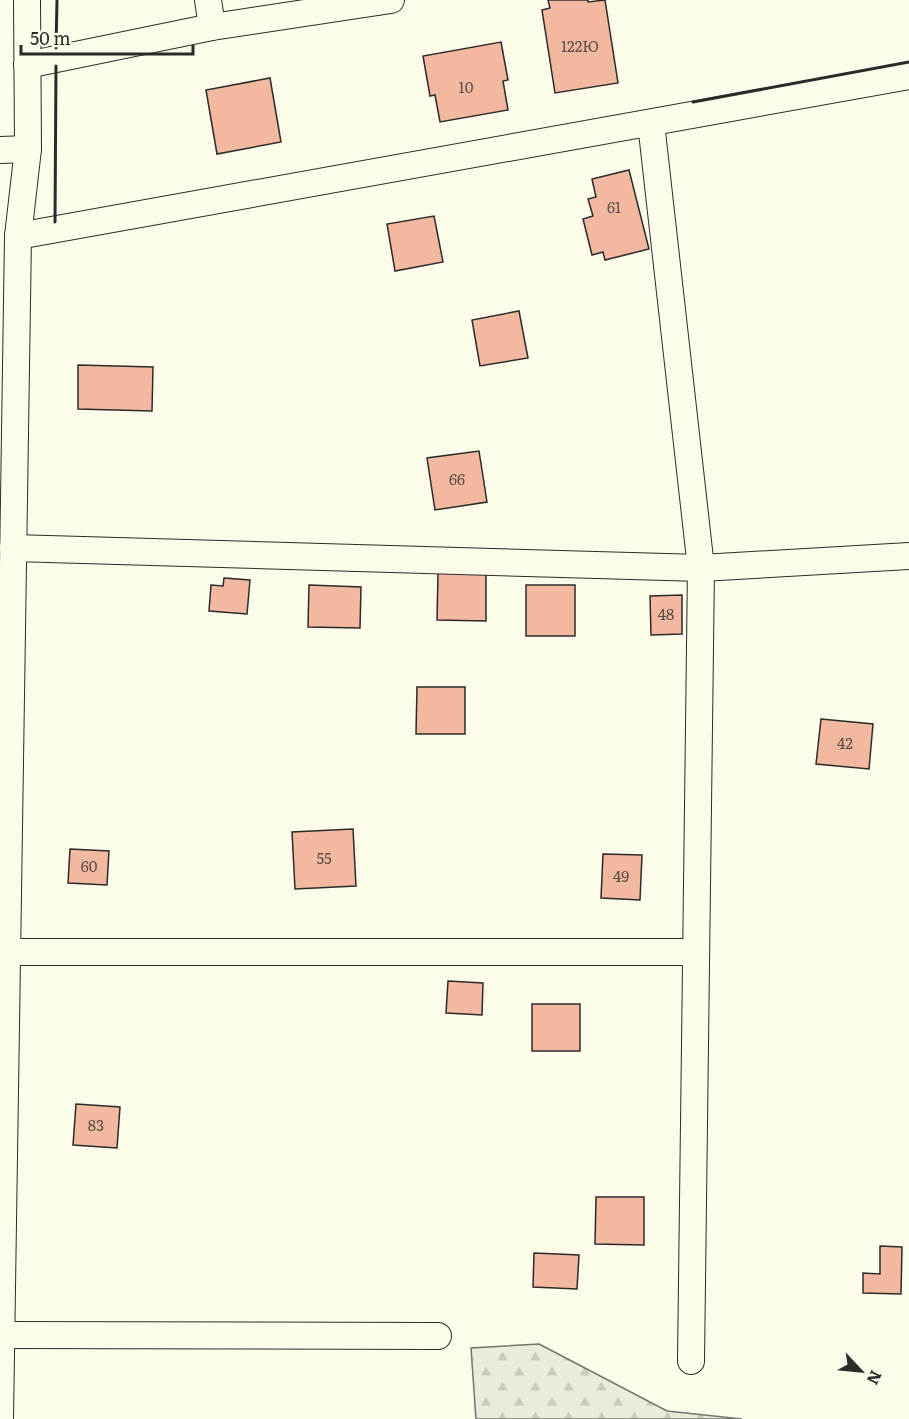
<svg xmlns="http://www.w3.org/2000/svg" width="909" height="1419" font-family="Literata,serif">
  <defs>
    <pattern id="forest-firs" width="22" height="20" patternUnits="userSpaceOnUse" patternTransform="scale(1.5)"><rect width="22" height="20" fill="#ecebdb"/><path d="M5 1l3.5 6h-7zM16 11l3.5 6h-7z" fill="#cbcabc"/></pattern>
  </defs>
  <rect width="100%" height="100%" fill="#fdfbea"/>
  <path fill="url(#forest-firs)" stroke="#74746e" stroke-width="1.5" d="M539 1344 667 1411 742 1419H476L471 1348Z"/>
  <g fill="#f2b8a0" stroke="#2b2b2b" stroke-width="1.5">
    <path d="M548 0H588V2L605 0 618 83 555 93 542 10 550 8Z"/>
    <path d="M501 42 508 80 503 81 508 110 440 122 435 95 430 96 423 56Z"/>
    <path d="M270 78 281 142 217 154 206 90Z"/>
    <path d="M629 170 649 249 605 260 603 252 592 255 583 219 593 216 588 199 596 197 592 179Z"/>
    <path d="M434 216 443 262 395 271 387 224Z"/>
    <path d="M519 311 528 358 480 366 472 320Z"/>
    <path d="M78 365 153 367 152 411 78 409Z"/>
    <path d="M479 451 487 502 435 510 427 458Z"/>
    <path d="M438 573H486V621L437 620Z"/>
    <path d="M224 578 250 580 247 614 209 611 211 585 223 586Z"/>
    <path d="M309 585 361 587 360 628 308 627Z"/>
    <rect x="526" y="585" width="49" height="51"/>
    <path d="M682 595V634L651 635 650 596Z"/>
    <path d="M417 687H465V734H416Z"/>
    <path d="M821 719 873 724 869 769 816 764Z"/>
    <path d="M353 829 356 886 295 889 292 832Z"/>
    <path d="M70 849 109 851 107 885 68 883Z"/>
    <path d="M603 854 642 855 640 900 601 898Z"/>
    <path d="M448 981 483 983 482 1015 446 1013Z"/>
    <rect x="532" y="1004" width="48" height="47"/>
    <path d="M76 1104 120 1107 117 1148 73 1145Z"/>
    <path d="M596 1197H644V1245L595 1244Z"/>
    <path d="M880 1246 902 1247 901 1294 863 1293V1273L880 1274Z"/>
    <path d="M534 1253 579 1255 577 1289 533 1287Z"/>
  </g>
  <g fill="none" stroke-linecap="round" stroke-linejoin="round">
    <defs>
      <g id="minor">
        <path d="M208 0 212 27"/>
        <path d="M27 65 212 27 391 0"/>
        <path d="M651 123 701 568 691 1361"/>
        <path d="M0 150 28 149"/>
        <path d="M18 236 909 76"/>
        <path d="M13 548 701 568 909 556"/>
        <path d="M7 952H696"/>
        <path d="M1 1335 438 1336"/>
        <path d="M0 1419 18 236 28 149 27 0"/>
      </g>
    </defs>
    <use href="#minor" stroke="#2b2b2b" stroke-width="28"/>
    <use href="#minor" stroke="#fdfbea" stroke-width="26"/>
    <g stroke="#2b2b2b" stroke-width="3">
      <path d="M56 48 57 0"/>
      <path d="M693 102 909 62"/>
      <path d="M55 222 56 66"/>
    </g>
  </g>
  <g text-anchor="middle" stroke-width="4.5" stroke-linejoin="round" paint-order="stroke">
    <g font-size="15" fill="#5d4e48">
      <text x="580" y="52">122Ю</text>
      <text x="466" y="93">10</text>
      <text x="614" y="213">61</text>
      <text x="457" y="485">66</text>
      <text x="666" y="620">48</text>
      <text x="845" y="749">42</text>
      <text x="324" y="864">55</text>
      <text x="89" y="872">60</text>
      <text x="621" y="882">49</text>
      <text x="96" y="1131">83</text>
    </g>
  </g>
  <g transform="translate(861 1371) rotate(116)" stroke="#fdfbea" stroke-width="4.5" paint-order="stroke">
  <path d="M0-4.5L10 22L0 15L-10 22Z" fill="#2b2b2b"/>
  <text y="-9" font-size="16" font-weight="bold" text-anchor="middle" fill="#2b2b2b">N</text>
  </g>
  <path d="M21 45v9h172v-9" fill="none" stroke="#2b2b2b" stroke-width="3"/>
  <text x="30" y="45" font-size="18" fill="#2b2b2b" stroke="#fdfbea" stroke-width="4.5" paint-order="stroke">50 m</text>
</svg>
